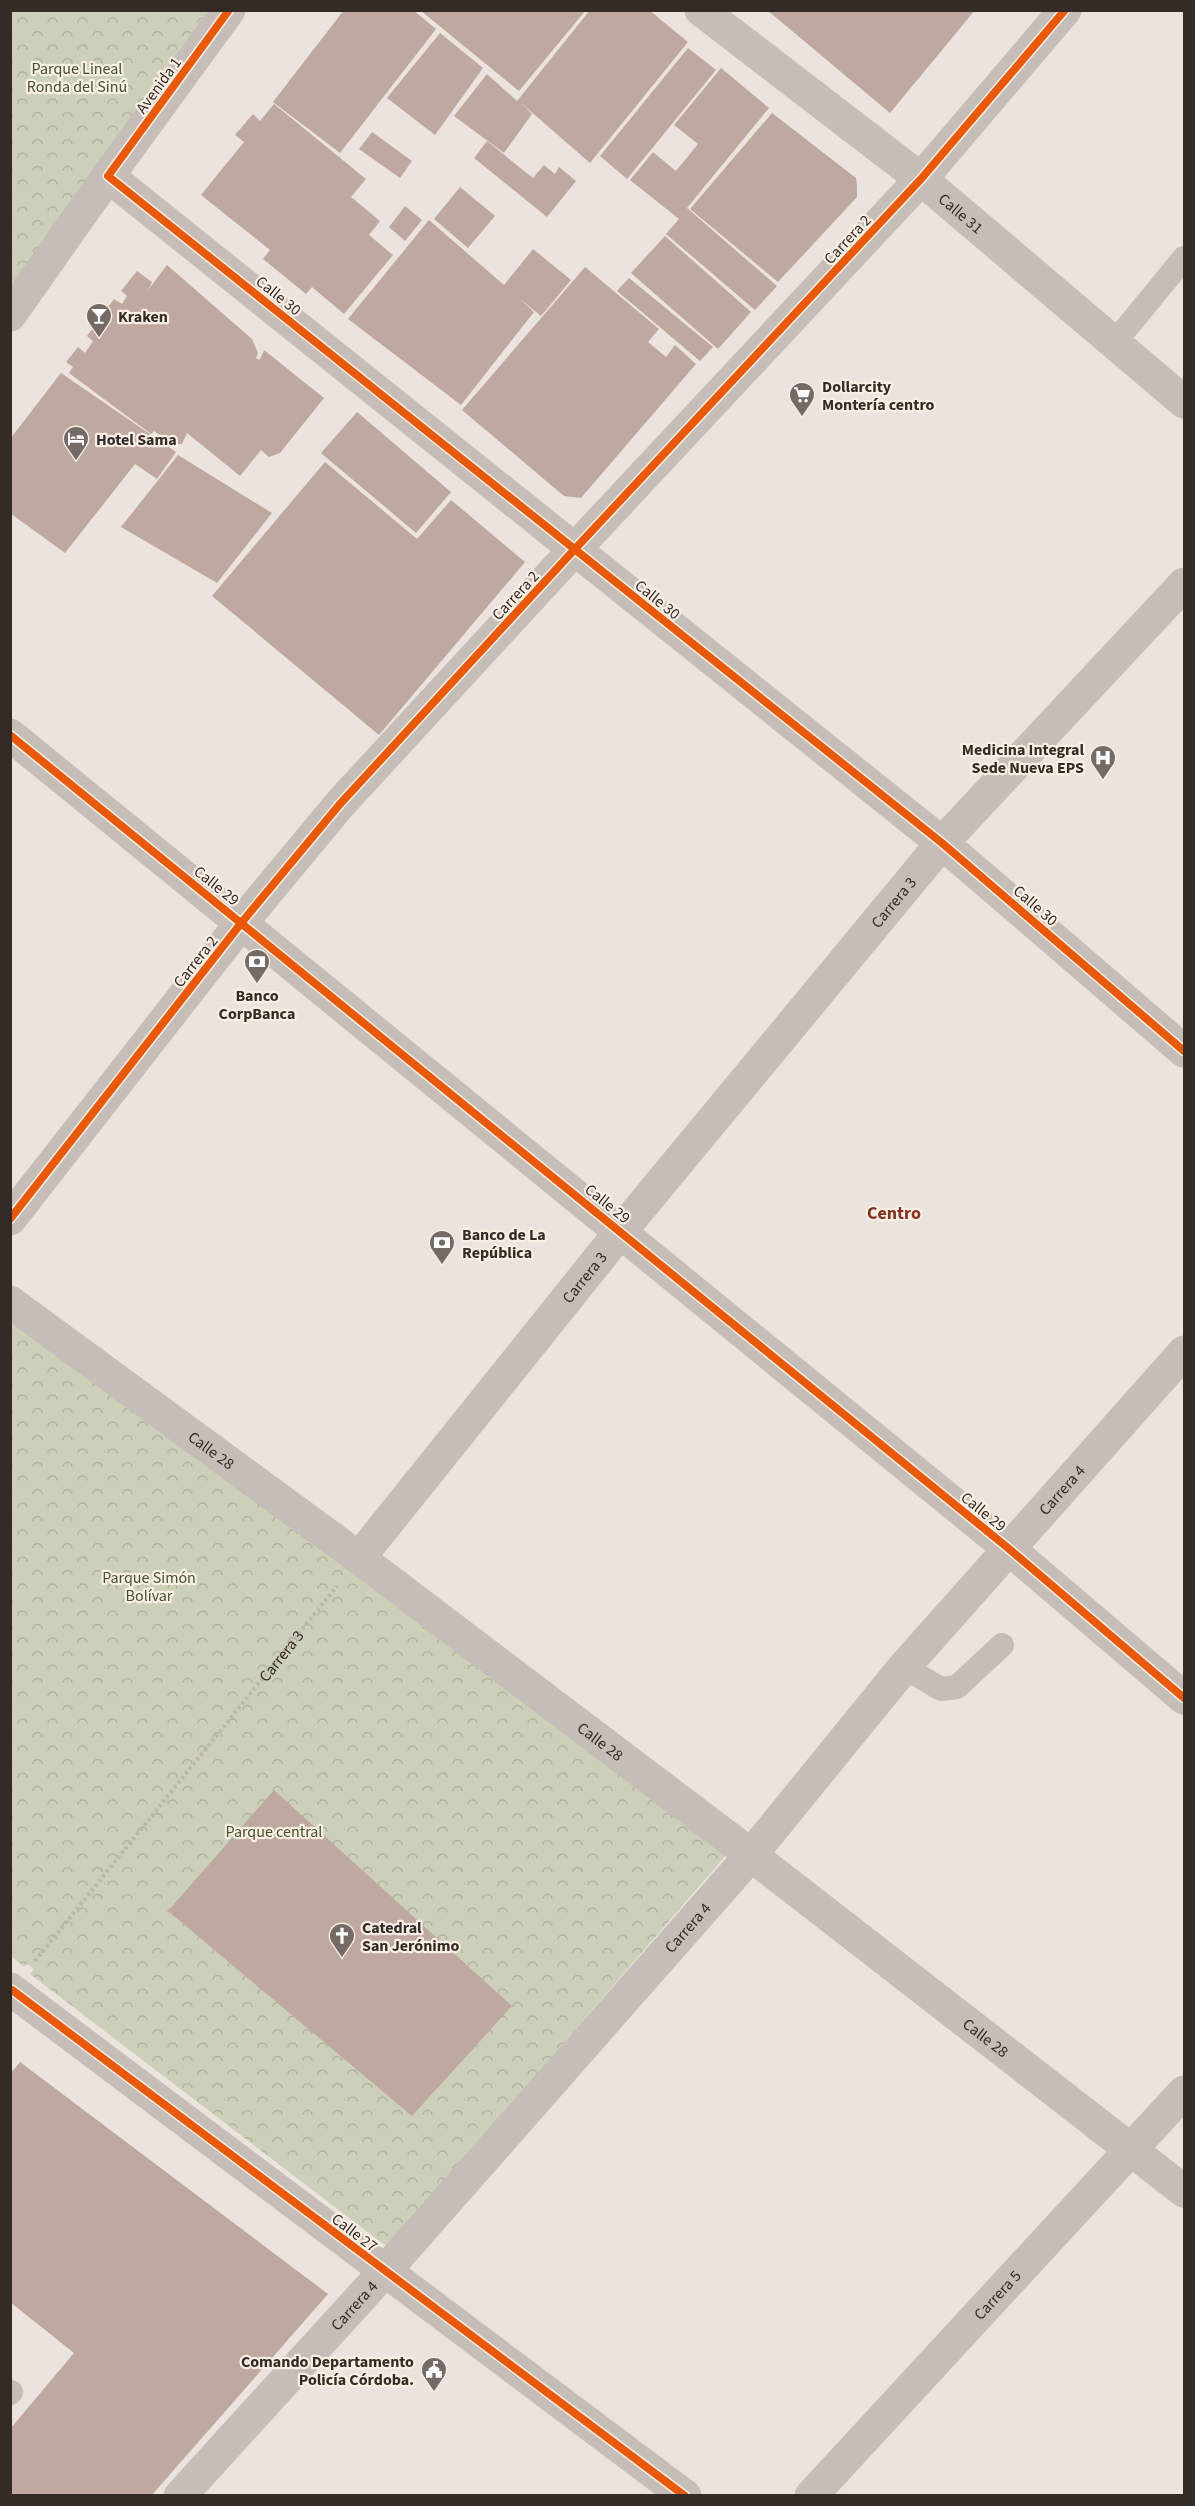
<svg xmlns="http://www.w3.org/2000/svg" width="1195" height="2506" font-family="'Source Sans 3',sans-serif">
  <defs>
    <pattern id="forest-crowns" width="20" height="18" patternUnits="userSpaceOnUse" patternTransform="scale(1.5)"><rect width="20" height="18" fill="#cdd0b8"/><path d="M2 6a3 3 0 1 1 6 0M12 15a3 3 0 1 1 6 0" fill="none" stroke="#b1b39e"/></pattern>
  </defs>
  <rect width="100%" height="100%" fill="#ebe4de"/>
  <g fill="url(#forest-crowns)">
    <path d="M11 11H208L11 286Z"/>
    <path d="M10 1311 728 1853 387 2247 30 1974 34 1969 27 1964 24 1967 11 1956Z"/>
  </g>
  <g fill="#bfa8a0">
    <path d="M344 10H413L436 29 340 153 273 102Z"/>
    <path d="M420 10H586L519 91Z"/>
    <path d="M590 10H649L688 42 590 163 521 103 532 114 504 153 454 116 487 74 517 101Z"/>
    <path d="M767 10H975L890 113Z"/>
    <path d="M440 33 483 68 435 135 387 98Z"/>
    <path d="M688 48 716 70 627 179 600 156Z"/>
    <path d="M721 68 769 108 687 208 777 286 755 310 666 234 679 219 630 180 653 152 676 171 698 144 674 125Z"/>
    <path d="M274 104 366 179 351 197 380 221 369 235 393 255 344 314 312 287 306 294 263 259 270 250 201 195 244 142 235 135 253 114 260 121Z"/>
    <path d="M772 113 856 178 857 186V197L778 282 690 209Z"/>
    <path d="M372 132 412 161 400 178 359 149Z"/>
    <path d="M487 141 533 178 544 165 555 174 559 167 576 181 547 217 474 158Z"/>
    <path d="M460 187 495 216 468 248 434 219Z"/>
    <path d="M405 206 422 220 405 241 389 227Z"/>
    <path d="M429 220 504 285 533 249 571 280 541 316 519 298 534 312 461 405 348 319Z"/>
    <path d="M665 236 751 312 718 349 631 273Z"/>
    <path d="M167 265 252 339 258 353 256 358 259 360 261 357 264 350 324 398 280 453 269 457 261 450 240 476 187 433 182 444H177L175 446 154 431 151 434 69 373 73 367 66 362 78 347 85 353 93 341 87 336 99 320 106 325 112 316 106 310 114 299 122 304 127 296 121 291 137 271 152 282 148 290Z"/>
    <path d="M585 267 659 329 648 342 666 357 675 345 696 364 581 498 564 496 462 410Z"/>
    <path d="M629 278 713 347 700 361 617 291Z"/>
    <path d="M61 373 176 452 157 479 135 464 65 553 10 513V439Z"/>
    <path d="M357 412 451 492 416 533 321 453Z"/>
    <path d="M178 455 272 513 217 583 121 527Z"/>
    <path d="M325 462 417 539 451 500 525 562 379 735 212 596Z"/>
    <path d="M274 1790 512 2006 412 2116 168 1911Z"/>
    <path d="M20 2062 328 2294 151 2496H10V2429L74 2353 10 2302V2074Z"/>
  </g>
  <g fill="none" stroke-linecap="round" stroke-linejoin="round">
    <path stroke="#bdb5b0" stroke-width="4" stroke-dasharray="3 3" stroke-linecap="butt" id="s1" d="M35 1961 337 1586"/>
    <g stroke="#c4bdb8" stroke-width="24">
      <path d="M1115 342 1184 258"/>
      <path d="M904 1667 941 1689 957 1687 1002 1645"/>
      <path d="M10 2393 11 2392"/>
    </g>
    <g stroke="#c4bdb8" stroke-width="33">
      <path id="s2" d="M701 10 921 179 1184 402"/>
      <path d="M10 1219 242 922 340 804 574 550 921 179 1065 10"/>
      <path id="s3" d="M10 1302 359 1558 751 1855 1184 2191"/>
      <path id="s4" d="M359 1558 621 1231 942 843 1184 584"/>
      <path d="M10 1989 685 2496"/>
      <path id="s5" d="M811 2496 1184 2092"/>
    </g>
    <g stroke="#c4bdb8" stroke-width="33">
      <path d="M108 176 942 843 1184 1051"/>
      <path d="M10 315 108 176 229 10"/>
      <path d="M10 735 1008 1548 1184 1698"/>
      <path id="s6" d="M180 2496 385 2271 751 1855 904 1667 1184 1352"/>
    </g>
    <defs>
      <g id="cycleway">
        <path d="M229 10 108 176 942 843 1184 1051"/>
        <path d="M10 735 1008 1548 1184 1698"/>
        <path d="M10 1219 242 922 340 804 574 550 921 179 1065 10"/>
        <path d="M12 1990 685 2496"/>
      </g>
    </defs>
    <use href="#cycleway" stroke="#f9efe5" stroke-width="11"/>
    <use href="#cycleway" stroke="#e8590c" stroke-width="8"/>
  </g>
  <defs>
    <symbol id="bar-pin" viewBox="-11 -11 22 30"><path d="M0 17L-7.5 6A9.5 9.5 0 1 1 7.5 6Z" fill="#746b66" stroke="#f9efe5"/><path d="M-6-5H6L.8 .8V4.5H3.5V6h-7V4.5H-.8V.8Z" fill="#fff"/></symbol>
    <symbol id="supermarket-pin" viewBox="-11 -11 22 30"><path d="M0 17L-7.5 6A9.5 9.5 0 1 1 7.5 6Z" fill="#746b66" stroke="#f9efe5"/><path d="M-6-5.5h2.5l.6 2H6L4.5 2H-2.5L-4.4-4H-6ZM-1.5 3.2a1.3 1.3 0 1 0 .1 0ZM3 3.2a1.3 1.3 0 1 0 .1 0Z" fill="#fff"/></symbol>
    <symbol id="hotel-pin" viewBox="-11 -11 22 30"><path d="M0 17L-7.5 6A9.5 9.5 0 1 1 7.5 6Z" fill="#746b66" stroke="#f9efe5"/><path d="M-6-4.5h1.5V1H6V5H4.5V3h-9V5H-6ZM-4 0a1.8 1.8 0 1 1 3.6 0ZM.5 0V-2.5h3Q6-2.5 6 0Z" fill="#fff"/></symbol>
    <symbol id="hospital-pin" viewBox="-11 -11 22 30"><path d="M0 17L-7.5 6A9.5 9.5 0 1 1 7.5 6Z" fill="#746b66" stroke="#f9efe5"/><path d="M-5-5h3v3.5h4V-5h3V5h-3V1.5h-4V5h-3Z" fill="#fff"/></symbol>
    <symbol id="bank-pin" viewBox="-11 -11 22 30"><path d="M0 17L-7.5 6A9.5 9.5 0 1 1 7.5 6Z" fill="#746b66" stroke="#f9efe5"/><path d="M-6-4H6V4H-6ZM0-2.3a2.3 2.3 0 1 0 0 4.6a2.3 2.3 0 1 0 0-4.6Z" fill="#fff"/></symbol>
    <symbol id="church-pin" viewBox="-11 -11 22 30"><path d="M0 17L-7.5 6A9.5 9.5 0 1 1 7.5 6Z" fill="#746b66" stroke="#f9efe5"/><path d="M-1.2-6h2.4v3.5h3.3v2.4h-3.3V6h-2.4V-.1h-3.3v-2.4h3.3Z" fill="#fff"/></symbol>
    <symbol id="civic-pin" viewBox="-11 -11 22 30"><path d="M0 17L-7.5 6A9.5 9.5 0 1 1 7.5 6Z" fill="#746b66" stroke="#f9efe5"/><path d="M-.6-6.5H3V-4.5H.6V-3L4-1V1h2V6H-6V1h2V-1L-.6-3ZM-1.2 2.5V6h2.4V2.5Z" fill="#fff"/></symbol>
  </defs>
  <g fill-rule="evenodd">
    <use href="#bar-pin" x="84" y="301" width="30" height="40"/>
    <use href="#supermarket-pin" x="787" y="380" width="30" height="40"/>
    <use href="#hotel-pin" x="61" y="424" width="30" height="40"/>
    <use href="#hospital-pin" x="1088" y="743" width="30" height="40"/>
    <use href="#bank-pin" x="242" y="947" width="30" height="40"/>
    <use href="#bank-pin" x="427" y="1228" width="30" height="40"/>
    <use href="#church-pin" x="327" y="1921" width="30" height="40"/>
    <use href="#civic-pin" x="419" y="2355" width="30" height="40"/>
  </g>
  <g text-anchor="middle" stroke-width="4.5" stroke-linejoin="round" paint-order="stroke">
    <g font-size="16" fill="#45522a" stroke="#f9efe5">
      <text x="77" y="74">Parque Lineal<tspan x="77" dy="18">Ronda del Sinú</tspan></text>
      <text x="149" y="1583">Parque Simón<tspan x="149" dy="18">Bolívar</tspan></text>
      <text x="274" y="1837">Parque central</text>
    </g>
    <g font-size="16" fill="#342a26" stroke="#f9efe5">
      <text transform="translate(158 85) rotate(-54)" y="6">Avenida 1</text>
      <text dy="6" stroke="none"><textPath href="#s2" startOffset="330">Calle 31</textPath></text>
      <text transform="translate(847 239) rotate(-47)" y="6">Carrera 2</text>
      <text transform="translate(279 295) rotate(39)" y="6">Calle 30</text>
      <text transform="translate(515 595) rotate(-47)" y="6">Carrera 2</text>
      <text transform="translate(658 599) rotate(39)" y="6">Calle 30</text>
      <text transform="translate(217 885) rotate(39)" y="6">Calle 29</text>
      <text dy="6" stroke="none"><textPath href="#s4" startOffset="846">Carrera 3</textPath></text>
      <text transform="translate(1036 905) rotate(41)" y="6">Calle 30</text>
      <text transform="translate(195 961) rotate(-52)" y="6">Carrera 2</text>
      <text transform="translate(608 1203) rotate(39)" y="6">Calle 29</text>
      <text dy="6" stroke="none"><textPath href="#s4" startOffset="360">Carrera 3</textPath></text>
      <text dy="6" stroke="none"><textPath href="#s3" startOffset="250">Calle 28</textPath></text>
      <text dy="6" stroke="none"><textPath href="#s6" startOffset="1338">Carrera 4</textPath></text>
      <text transform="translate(984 1511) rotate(39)" y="6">Calle 29</text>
      <text dy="6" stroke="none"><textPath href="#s1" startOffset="392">Carrera 3</textPath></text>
      <text dy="6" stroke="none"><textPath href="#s3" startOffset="736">Calle 28</textPath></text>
      <text dy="6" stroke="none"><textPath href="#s6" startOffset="762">Carrera 4</textPath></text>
      <text dy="6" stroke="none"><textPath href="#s3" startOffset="1222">Calle 28</textPath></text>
      <text transform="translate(355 2232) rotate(37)" y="6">Calle 27</text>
      <text dy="6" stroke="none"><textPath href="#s5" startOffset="274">Carrera 5</textPath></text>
      <text dy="6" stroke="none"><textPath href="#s6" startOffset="258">Carrera 4</textPath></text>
    </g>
    <g font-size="16" font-weight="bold" fill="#342a26" stroke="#f9efe5" text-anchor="start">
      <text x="118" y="322">Kraken</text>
      <text x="822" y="392">Dollarcity<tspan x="822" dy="18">Montería centro</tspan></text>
      <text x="96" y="445">Hotel Sama</text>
      <text x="1084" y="755" text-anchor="end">Medicina Integral<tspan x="1084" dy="18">Sede Nueva EPS</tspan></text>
      <text x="257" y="1001" text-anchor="middle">Banco<tspan x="257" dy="18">CorpBanca</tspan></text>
      <text x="462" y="1240">Banco de La<tspan x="462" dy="18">República</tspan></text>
      <text x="362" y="1933">Catedral<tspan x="362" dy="18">San Jerónimo</tspan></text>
      <text x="414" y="2367" text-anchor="end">Comando Departamento<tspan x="414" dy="18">Policía Córdoba.</tspan></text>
    </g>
    <g font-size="18" font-weight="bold" fill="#833220" stroke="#f9efe5">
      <text x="894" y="1219">Centro</text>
    </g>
  </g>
  <rect width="1195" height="2506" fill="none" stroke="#342a26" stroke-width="24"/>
</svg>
